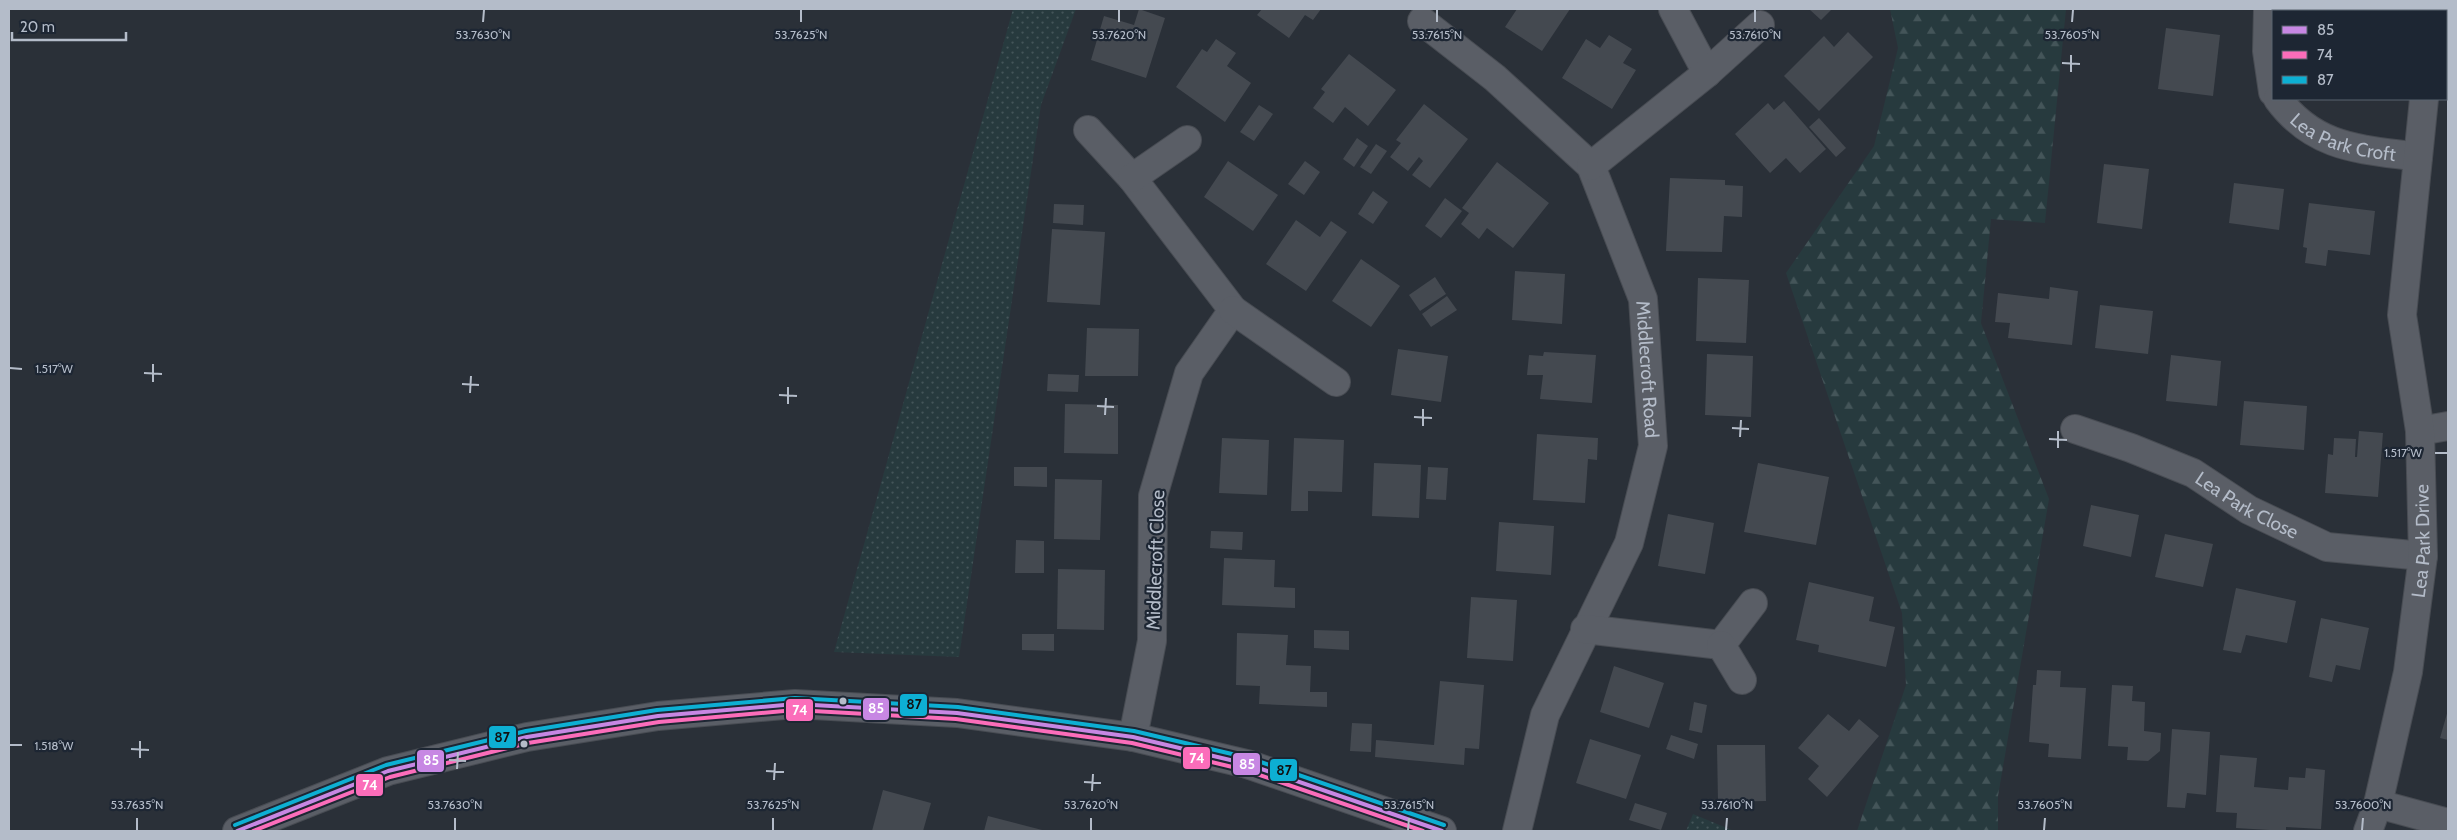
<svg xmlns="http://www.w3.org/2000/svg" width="2457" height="840" font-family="Cabin,sans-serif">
  <defs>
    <pattern id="green-dots" width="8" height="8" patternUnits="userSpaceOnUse" patternTransform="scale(1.25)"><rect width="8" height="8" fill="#273a3e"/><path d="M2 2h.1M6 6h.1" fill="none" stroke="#445559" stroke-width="1.8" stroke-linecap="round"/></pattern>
    <pattern id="forest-firs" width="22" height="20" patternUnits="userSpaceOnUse" patternTransform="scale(1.25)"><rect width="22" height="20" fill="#273a3e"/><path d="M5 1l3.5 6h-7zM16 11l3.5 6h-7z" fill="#445559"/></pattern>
  </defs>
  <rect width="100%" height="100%" fill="#2a3038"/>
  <g fill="url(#green-dots)">
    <path d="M1013 9H1076L1041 105 959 657 834 652Z"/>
    <path d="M1693 814 1734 831H1686Z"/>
  </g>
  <path fill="url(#forest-firs)" d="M1890 9H2066L2045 223 1991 219 1981 323 2049 499 1998 796V831H1857L1906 685 1902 613 1786 273 1874 146 1898 48Z"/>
  <g fill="#444950">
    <path d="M1139 9 1165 18 1146 78 1091 60 1104 16 1134 25Z"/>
    <path d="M1262 9H1321L1313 20 1305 15 1289 38 1257 15Z"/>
    <path d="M1517 9H1570L1542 51 1505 27Z"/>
    <path d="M1809 9H1832L1821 20Z"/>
    <path d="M2166 28 2220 35 2213 96 2158 89Z"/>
    <path d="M1848 32 1873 57 1819 111 1784 76 1824 36 1834 47Z"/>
    <path d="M1609 35 1632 49 1623 63 1636 70 1612 109 1562 78 1586 39 1600 48Z"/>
    <path d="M1216 39 1236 53 1227 66 1251 83 1225 122 1176 87 1202 49 1207 52Z"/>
    <path d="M1349 54 1396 90 1368 126 1345 107 1333 123 1313 108 1325 92 1321 89Z"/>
    <path d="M1784 101 1826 149 1800 173 1786 158 1770 173 1735 134 1768 103 1774 110Z"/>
    <path d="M1424 104 1468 139 1430 188 1412 175 1423 161 1419 157 1408 171 1390 157 1401 143 1396 140Z"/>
    <path d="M1259 105 1273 114 1254 141 1240 132Z"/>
    <path d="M1819 118 1846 148 1836 157 1809 127Z"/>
    <path d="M1357 138 1368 146 1354 167 1343 159Z"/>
    <path d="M1376 144 1387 151 1371 174 1360 167Z"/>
    <path d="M1228 161 1278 195 1253 231 1204 197Z"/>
    <path d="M1305 161 1320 172 1304 195 1288 184Z"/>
    <path d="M1497 162 1549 203 1513 248 1487 228 1479 239 1461 224 1469 213 1462 208Z"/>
    <path d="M2104 164 2149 169 2142 229 2097 223Z"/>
    <path d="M1670 178 1725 180V185L1743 186 1742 217 1724 216 1722 252 1666 251Z"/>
    <path d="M2234 183 2284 189 2279 230 2229 223Z"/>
    <path d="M1373 191 1388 202 1373 224 1358 214Z"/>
    <path d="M1445 198 1462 211 1441 238 1425 226Z"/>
    <path d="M2309 203 2375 211 2370 255 2328 250 2326 266 2305 263 2307 248 2303 247Z"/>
    <path d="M1054 204 1084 205 1083 225 1053 223Z"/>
    <path d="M1296 220 1320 237 1331 221 1347 232 1306 291 1266 264Z"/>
    <path d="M1052 229 1105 232 1100 305 1047 302Z"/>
    <path d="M1361 259 1400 286 1371 327 1332 301Z"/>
    <path d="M1515 271 1565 274 1562 324 1512 320Z"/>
    <path d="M1435 277 1446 294 1420 311 1409 295Z"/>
    <path d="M1698 278 1749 280 1746 343 1696 341Z"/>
    <path d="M2050 287 2078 291 2072 345 2008 338 2010 323 1995 322 1998 293 2049 299Z"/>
    <path d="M1447 296 1457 310 1431 327 1422 314Z"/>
    <path d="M2100 305 2153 311 2148 354 2095 348Z"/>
    <path d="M1087 328 1139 329 1138 376H1085Z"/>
    <path d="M1398 349 1448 356 1441 402 1391 395Z"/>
    <path d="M1544 352 1596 355 1592 403 1540 399 1543 375H1527L1529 355 1543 356Z"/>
    <path d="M1707 354 1753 356 1751 417 1705 415Z"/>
    <path d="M2171 355 2221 361 2217 406 2166 401Z"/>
    <path d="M1048 374 1079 375 1078 392 1047 391Z"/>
    <path d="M2244 401 2307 406 2304 450 2240 445Z"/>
    <path d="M1065 404 1118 405V454L1064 453Z"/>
    <path d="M2359 431 2383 433 2378 497 2325 493 2328 454 2333 455 2334 438 2356 439 2355 457H2357Z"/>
    <path d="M1537 434 1598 438 1597 460 1588 459 1585 503 1533 500Z"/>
    <path d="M1222 438 1269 440 1267 495 1219 493Z"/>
    <path d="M1294 438 1344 440 1342 492 1308 491V511H1291Z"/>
    <path d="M1374 463 1421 465 1419 518 1372 516Z"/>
    <path d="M1758 463 1829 477 1816 545 1744 532Z"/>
    <path d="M1014 467H1047V487L1014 486Z"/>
    <path d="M1428 467 1448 468 1446 500 1426 499Z"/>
    <path d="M1055 479 1102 480 1100 540 1054 539Z"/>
    <path d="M2091 505 2139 515 2131 557 2083 546Z"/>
    <path d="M1668 514 1714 523 1705 574 1658 566Z"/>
    <path d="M1499 522 1554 526 1551 575 1496 571Z"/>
    <path d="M1211 531 1243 532 1242 550 1210 548Z"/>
    <path d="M2165 534 2213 544 2203 587 2155 577Z"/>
    <path d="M1016 540 1044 541V573H1015Z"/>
    <path d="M1224 558 1275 560 1274 587 1295 588V608L1222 605Z"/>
    <path d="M1058 569 1105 570 1104 630 1057 629Z"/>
    <path d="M1809 582 1874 597 1869 621 1895 627 1886 667 1818 652 1819 645 1796 640Z"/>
    <path d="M2236 588 2296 601 2287 643 2246 635 2241 653 2223 650Z"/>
    <path d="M1471 597 1517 600 1513 661 1467 658Z"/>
    <path d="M2321 618 2369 628 2360 670 2336 665 2332 682 2309 677Z"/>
    <path d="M1314 630 1349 631V650L1314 648Z"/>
    <path d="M1237 633 1288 635 1286 665 1311 666 1310 692H1327V707L1259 704 1260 686 1236 685Z"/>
    <path d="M1022 634H1054V651L1022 650Z"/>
    <path d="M1614 666 1664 683 1649 728 1600 712Z"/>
    <path d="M2037 670 2061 671 2060 687 2086 688 2081 759 2048 757 2049 744 2029 742 2033 685H2036Z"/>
    <path d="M1440 681 1484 685 1479 749 1465 748 1464 765 1375 757 1376 740 1434 745Z"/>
    <path d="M2112 685 2133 686 2132 701 2145 702 2144 731 2161 733 2160 751 2148 761 2127 760 2128 747 2108 746Z"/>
    <path d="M1694 702 1707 705 1702 733 1689 730Z"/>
    <path d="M2448 710V740L2440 738Z"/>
    <path d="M1828 714 1849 731 1859 719 1879 736 1827 797 1808 779 1819 766 1798 748Z"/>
    <path d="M1352 723 1372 724 1371 752 1350 751Z"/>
    <path d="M2172 729 2210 732 2206 795 2187 793 2185 808 2167 807Z"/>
    <path d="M1671 735 1698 744 1694 759 1666 749Z"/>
    <path d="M1590 739 1641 755 1626 799 1576 783Z"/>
    <path d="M1717 745H1765L1766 801 1718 802Z"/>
    <path d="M2220 755 2257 758 2254 787 2288 790 2289 777 2305 778 2306 768 2325 770 2321 829 2286 827V831L2236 828 2237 813 2216 812Z"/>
    <path d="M883 790 931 803 923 831H872Z"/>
    <path d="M1635 803 1667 813 1661 830 1629 820Z"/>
    <path d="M988 816 1046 831H984Z"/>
  </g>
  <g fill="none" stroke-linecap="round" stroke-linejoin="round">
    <defs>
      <g id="minor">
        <path d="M1673 9 1707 73"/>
        <path d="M2268 9 2267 51 2273 92"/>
        <path d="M2440 11 2441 9"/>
        <path id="s1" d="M1422 21 1495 78 1591 166 1643 299 1653 446 1629 543 1545 715 1517 831"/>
        <path id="s2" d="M2278 99C2315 149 2361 149 2418 157"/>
        <path d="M1088 130 1132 178 1233 310 1189 373 1153 496 1152 641 1133 737"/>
        <path d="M1591 166 1707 73 1760 25"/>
        <path d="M1132 178 1187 140"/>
        <path d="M1233 310 1336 382"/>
        <path id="s3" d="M2075 429 2131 448 2193 473 2249 510 2327 547 2423 556"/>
        <path d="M2420 431 2448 426"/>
        <path d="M1585 629 1721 645 1753 603"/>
        <path d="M1721 645 1742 680"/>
        <path d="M2378 804 2448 823"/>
        <path id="s4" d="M2368 831 2378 804 2408 672 2423 556 2420 431 2402 315 2424 99"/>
      </g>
      <path id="tertiary" d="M237 831 388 771 527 737 658 716 795 704 957 713 1133 737 1247 764 1442 831"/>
    </defs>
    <use href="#minor" stroke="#484c53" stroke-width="30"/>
    <use href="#tertiary" stroke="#484c53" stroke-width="30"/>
    <use href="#minor" stroke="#5a5e66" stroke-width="28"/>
    <use href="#tertiary" stroke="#5a5e66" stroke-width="28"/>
    <defs>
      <path id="bus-1" d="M237 831 388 771 527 737 658 716 795 704 957 713 1133 737 1247 764 1442 831"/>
      <path id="bus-2" d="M253 831 390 777 528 743 659 722 795 710 956 719 1132 743 1245 770 1423 831"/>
      <path id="bus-3" d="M235 825 386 765 526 731 657 710 795 698 958 707 1134 731 1249 758 1444 825"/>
    </defs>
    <use href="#bus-1" stroke="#1d2633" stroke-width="8"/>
    <use href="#bus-2" stroke="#1d2633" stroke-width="8"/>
    <use href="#bus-3" stroke="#1d2633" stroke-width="8"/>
    <use href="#bus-1" stroke="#c787e3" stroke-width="4"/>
    <use href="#bus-2" stroke="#fb6dba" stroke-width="4"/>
    <use href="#bus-3" stroke="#0dafd3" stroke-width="4"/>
  </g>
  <path fill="none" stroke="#b4bcc9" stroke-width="2" d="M483 22 484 10M801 22V10M1119 22V10M1437 22V10M1755 22V10M2072 22 2073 10M2062 63 2080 64M2071 72V55M10 368 22 369M144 373 162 374M153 382V364M462 384 479 385M470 393 471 376M779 395 797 396M788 404V387M1097 406 1114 407M1105 415 1106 398M1414 417 1432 418M1423 426V409M1732 428 1749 429M1740 437 1741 420M2049 439 2067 440M2058 448V431M2435 453H2447M10 745H22M131 749 149 750M140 758V741M449 760 466 761M457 769 458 752M766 771 784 772M774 780 775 763M1084 782 1101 783M1092 791 1093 774M137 830V818M455 830V818M773 830V818M1091 830V818M1408 830 1409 818M1726 830 1727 818M2044 830 2045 818M2362 830 2363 818"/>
  <g fill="#b4bcc9" stroke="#1d2633" stroke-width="2">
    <circle cx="843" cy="701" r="4.5"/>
    <circle cx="524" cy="744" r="4.5"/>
  </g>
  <g text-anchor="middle" stroke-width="4.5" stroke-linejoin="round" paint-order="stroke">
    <g font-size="19" fill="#b4bcc9" stroke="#1d2633">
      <text dy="7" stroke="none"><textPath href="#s2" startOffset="79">Lea Park Croft</textPath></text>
      <text dy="7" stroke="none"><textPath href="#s1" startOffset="436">Middlecroft Road</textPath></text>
      <text dy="7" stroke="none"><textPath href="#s3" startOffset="189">Lea Park Close</textPath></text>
      <text dy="7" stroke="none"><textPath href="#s4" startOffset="296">Lea Park Drive</textPath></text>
      <text transform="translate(1155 560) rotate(-88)" y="7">Middlecroft Close</text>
    </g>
  </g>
  <g font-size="12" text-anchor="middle" fill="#b4bcc9" stroke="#1d2633" stroke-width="4.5" stroke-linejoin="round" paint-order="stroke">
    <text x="483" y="39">53.7630°N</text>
    <text x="801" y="39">53.7625°N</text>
    <text x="1119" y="39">53.7620°N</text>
    <text x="1437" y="39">53.7615°N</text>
    <text x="1755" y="39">53.7610°N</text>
    <text x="2072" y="39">53.7605°N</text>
    <text x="54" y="373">1.517°W</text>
    <text x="2403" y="457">1.517°W</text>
    <text x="54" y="750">1.518°W</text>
    <text x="137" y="809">53.7635°N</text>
    <text x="455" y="809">53.7630°N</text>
    <text x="773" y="809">53.7625°N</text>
    <text x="1091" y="809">53.7620°N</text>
    <text x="1409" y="809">53.7615°N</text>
    <text x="1727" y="809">53.7610°N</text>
    <text x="2045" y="809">53.7605°N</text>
    <text x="2363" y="809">53.7600°N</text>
  </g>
  <g stroke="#1d2633" stroke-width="2">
    <rect x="899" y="693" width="29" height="24" rx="5" fill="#0dafd3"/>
    <rect x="862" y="697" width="28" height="24" rx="5" fill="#c787e3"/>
    <rect x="785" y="698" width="29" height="24" rx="5" fill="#fb6dba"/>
    <rect x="488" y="725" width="29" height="24" rx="5" fill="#0dafd3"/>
    <rect x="1182" y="746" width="29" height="24" rx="5" fill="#fb6dba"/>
    <rect x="416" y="749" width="29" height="24" rx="5" fill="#c787e3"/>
    <rect x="1232" y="752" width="29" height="24" rx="5" fill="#c787e3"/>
    <rect x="1269" y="758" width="29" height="24" rx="5" fill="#0dafd3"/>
    <rect x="355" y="773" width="29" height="24" rx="5" fill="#fb6dba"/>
  </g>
  <g font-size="14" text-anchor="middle" font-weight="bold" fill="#fff">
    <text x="876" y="713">85</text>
    <text x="800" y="715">74</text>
    <text x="1197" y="763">74</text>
    <text x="431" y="765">85</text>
    <text x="1247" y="769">85</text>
    <text x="370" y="790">74</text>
  </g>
  <g font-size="14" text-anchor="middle" font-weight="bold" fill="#111">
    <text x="914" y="709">87</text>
    <text x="502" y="742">87</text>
    <text x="1284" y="775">87</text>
  </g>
  <rect width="2457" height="840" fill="none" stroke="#b4bcc9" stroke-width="20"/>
  <rect x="2272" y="10" width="175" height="90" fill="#1d2633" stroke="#59626f"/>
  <rect x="2282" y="26" width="25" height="8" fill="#c787e3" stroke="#59626f"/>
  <text x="2317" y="35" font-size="15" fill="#b4bcc9">85</text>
  <rect x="2282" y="51" width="25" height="8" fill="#fb6dba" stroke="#59626f"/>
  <text x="2317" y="60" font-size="15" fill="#b4bcc9">74</text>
  <rect x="2282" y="76" width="25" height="8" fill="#0dafd3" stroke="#59626f"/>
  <text x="2317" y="85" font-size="15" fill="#b4bcc9">87</text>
  <path d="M12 32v8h114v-8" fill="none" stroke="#b4bcc9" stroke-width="2.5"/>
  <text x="20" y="32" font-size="15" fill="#b4bcc9" stroke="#1d2633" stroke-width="4" paint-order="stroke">20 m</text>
</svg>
